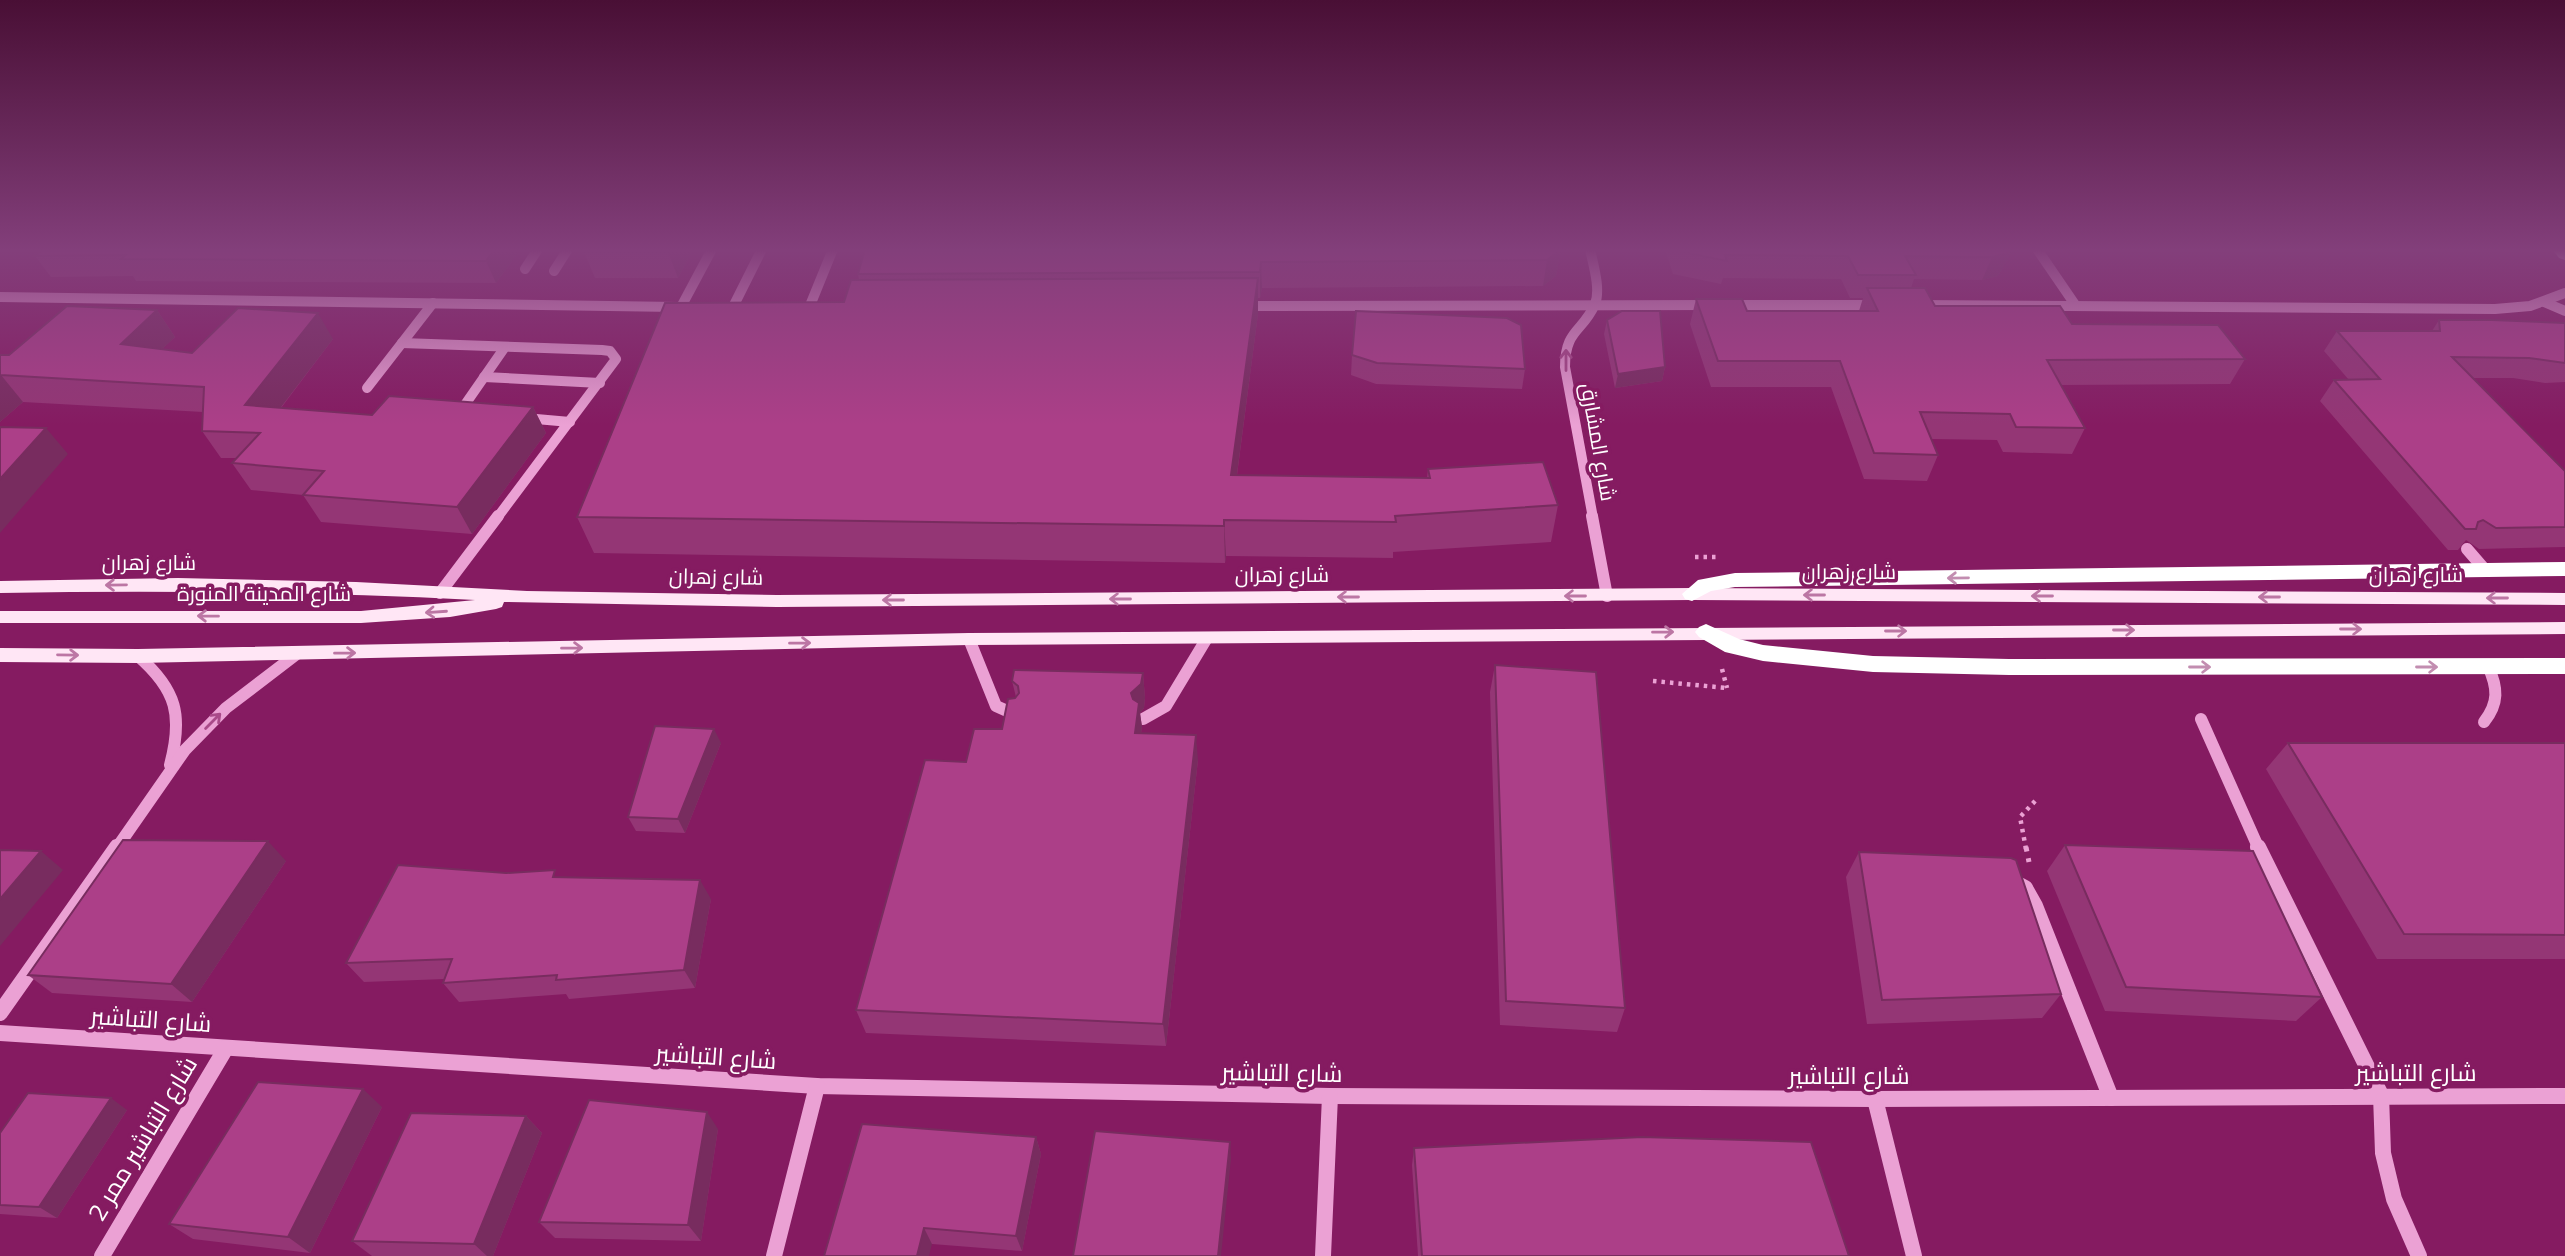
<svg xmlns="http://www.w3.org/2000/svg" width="2565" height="1256" font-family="Mulish,Cairo,sans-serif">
  <rect width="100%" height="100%" fill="#851b61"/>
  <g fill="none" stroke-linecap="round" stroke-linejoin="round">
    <g stroke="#eba1d4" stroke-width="4.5" stroke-dasharray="3.5 5" stroke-linecap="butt">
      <path d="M1695 557H1717"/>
      <path d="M1722 669 1727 688"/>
      <path d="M1653 681 1727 688"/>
      <path d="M2026 849 2020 817 2037 799"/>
    </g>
    <path stroke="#eba1d4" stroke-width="5" stroke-dasharray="4.5 7" stroke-linecap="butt" d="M2026 847 2029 862"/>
    <g stroke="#eba1d4" stroke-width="10">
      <path d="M1590 249C1593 264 1601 289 1595 304 1583 332 1565 329 1565 367L1593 518"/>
      <path d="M2037 249 2076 306"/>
      <path d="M525 269 538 249"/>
      <path d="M554 271 568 249"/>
      <path d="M0 297 677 307"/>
      <path d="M2544 302 2565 311"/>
      <path d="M1728 305H1874"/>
      <path d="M1917 305 2495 309 2530 306 2565 293"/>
      <path d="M1242 306 1710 305"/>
      <path d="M681 307 712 249"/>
      <path d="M733 307 762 249"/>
      <path d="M809 308 833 249"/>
      <path d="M402 343 602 350 610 351 616 359 497 518"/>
      <path d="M484 377 600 383"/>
      <path d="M367 388 433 303"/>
      <path d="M472 414 464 406 505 347"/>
      <path d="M525 418 570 422"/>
    </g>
    <g stroke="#eba1d4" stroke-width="12">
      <path d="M1592 516 1607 596"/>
      <path d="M2467 549 2486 571"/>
      <path d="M440 593 498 516"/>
      <path d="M969 639 996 706 1016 715"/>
      <path d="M138 656C177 690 183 716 170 765"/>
      <path d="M1143 719 1166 706 1207 638"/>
      <path d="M2201 719 2259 849"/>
      <path d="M2484 722C2499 703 2498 688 2488 666"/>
      <path d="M116 849 185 750 226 708 298 653"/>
    </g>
    <g stroke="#eba1d4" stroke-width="16">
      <path d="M2258 847 2381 1095 2383 1153 2394 1199 2419 1256"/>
      <path d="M2012 881 2025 888 2035 906 2111 1098"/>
      <path d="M0 1013 117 847"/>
      <path d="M0 1033 817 1086 1330 1096 1875 1099 2565 1096"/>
      <path d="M1875 1099 1914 1256"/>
      <path d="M102 1256 226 1048"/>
      <path d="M774 1256 817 1086"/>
      <path d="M1323 1256 1330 1096"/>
    </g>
    <g fill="#ffe6f5" fill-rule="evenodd">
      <path d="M178 578 356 582 527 591 777 595 1692 588 2565 593V605L1692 600 777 607 504 602 502 607 496 609 450 617 361 623H0V611H361L475 600C317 592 159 590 0 593V581Z"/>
      <path d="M2565 622V634L969 645 138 663 0 662V648L138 649 969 633Z"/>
    </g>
    <g fill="#fff" fill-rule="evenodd">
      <path d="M2552 249H2565V260L2559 258Z"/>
      <path d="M2565 562V576L1735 587 1711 591 1692 601 1685 599 1682 594 1698 580 1735 573Z"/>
      <path d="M1706 624 1739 639 1763 645 1873 656 2009 659 2565 658V674L2009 675 1873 672 1763 661 1725 652 1699 637 1695 632 1699 627Z"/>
    </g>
  </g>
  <g fill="#943675">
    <path d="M43 249H521L496 283 136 281 133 276 51 277 35 256Z"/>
    <path d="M586 249H693L678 278H595L584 252Z"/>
    <path d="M1561 249 1556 276 1543 286 1262 288 1260 298H1258V314L1237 475 1427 478 1428 469 1558 505 1551 542 1393 552V558L1226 556 1225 563 594 553 577 517 844 302 859 280 858 274Z"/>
    <path d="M1665 249H2013L1998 276 1982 280 1914 279 1911 288 1935 306 2072 324 2245 359 2230 384 2061 385 2085 428 2072 454 2003 452 1997 440 1931 439 1938 455 1927 481 1864 479 1831 387H1711L1690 324 1696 299 1747 311H1859L1863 298H1850L1841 279 1723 278 1721 284 1673 274Z"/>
    <path d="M157 310 175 337 162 349 192 353 333 339 281 408 372 415 533 407 546 433 472 534 321 522 303 495 251 490 232 463 237 458H221L202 431 203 412 23 402 0 422V355H9Z"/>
    <path d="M1607 320 1665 367 1662 381 1615 388 1604 334Z"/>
    <path d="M2439 320 2565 323V382L2545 383 2513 378H2472L2565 471V547L2479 549 2466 540 2458 550H2448L2320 401 2334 380H2349L2324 351 2337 331H2432Z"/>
    <path d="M1352 355 1525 369 1522 389 1376 384 1351 375Z"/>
    <path d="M1495 665 1625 1008 1617 1032 1500 1025 1490 692Z"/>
    <path d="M1143 673 1145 698 1144 708 1140 713 1142 727 1141 733 1198 760 1166 1046 866 1033 856 1010 966 762 1002 729 1016 697 1012 681Z"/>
    <path d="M721 743 685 833 636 831 628 817Z"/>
    <path d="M2288 743H2565V959H2377L2266 769Z"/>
    <path d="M2065 845 2322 997 2296 1021 2105 1011 2047 871Z"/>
    <path d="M1859 852 2061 994 2042 1018 1867 1024 1846 877Z"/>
    <path d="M286 861 192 1002 52 993 28 975Z"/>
    <path d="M559 877 711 899 695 988 569 999 566 994 459 1002 443 983 445 979 364 982 346 963Z"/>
    <path d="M382 1107 310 1253 193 1239 169 1224Z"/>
    <path d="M127 1110 57 1218 0 1214V1133Z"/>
    <path d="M526 1116 542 1133 493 1256H372L352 1241Z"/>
    <path d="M718 1129 701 1241 555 1238 539 1222Z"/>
    <path d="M1036 1137 1041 1154 1022 1251 932 1244 824 1256Z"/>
    <path d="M1414 1148 1849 1256H1418L1412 1165Z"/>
  </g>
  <g fill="#782c5f">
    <path d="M495 249H521L496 283 486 261Z"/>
    <path d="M670 249H693L678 278 668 252Z"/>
    <path d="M2011 249H2013L2007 261 1998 276 1982 280 1992 257Z"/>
    <path d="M1561 250 1556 276 1543 286 1547 260Z"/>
    <path d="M1261 262 1262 288 1260 298V272Z"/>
    <path d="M1258 278V314L1232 512 1231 475Z"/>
    <path d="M157 310 175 337 140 370 121 344Z"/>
    <path d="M318 313 333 339 262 432 245 405Z"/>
    <path d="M1665 367 1662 381 1615 388 1618 374Z"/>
    <path d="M1 375 23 402 0 422V376Z"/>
    <path d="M533 407 546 433 472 534 457 507Z"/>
    <path d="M46 428 68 454 0 533V479Z"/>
    <path d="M1224 520 1226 556 1225 563 1224 526Z"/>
    <path d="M1143 673 1145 698 1144 708 1140 713 1142 727 1138 758 1131 693Z"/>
    <path d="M714 729 721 743 685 833 678 819Z"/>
    <path d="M1196 735 1198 760 1166 1046 1163 1024Z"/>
    <path d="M268 841 286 861 192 1002 171 984Z"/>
    <path d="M41 851 63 870 0 946V899Z"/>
    <path d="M700 880 711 899 695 988 684 970Z"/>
    <path d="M363 1089 382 1107 310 1253 288 1237Z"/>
    <path d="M111 1098 127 1110 57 1218 39 1207Z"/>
    <path d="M707 1112 718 1129 701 1241 688 1225Z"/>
    <path d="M526 1116 542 1133 493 1256H487L474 1244Z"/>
    <path d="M1036 1137 1041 1154 1022 1251 1016 1236Z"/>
    <path d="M1230 1142 1231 1159 1221 1256H1218Z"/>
    <path d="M924 1228 932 1244 929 1256H917Z"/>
  </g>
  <g fill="#ac3f88" stroke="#782c5f" stroke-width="2">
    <path d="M43 249H495L486 261 121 259 126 255 35 256Z"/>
    <path d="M586 249H670L668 252H584Z"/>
    <path d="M865 249H1561L1547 260 1261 262 1260 272 858 274Z"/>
    <path d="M1677 249H2011L2008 253 1992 257 1905 256 1916 275H1858L1848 256 1725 255 1727 261 1678 251Z"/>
    <path d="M1258 278 1231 475 1430 478 1428 469 1543 462 1558 505 1395 516 1396 522 1224 520V526L577 517 665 303 844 302 851 280Z"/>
    <path d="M1867 288H1925L1935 306H2060L2072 324 2218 325 2245 359 2047 360 2085 428 2016 427 2010 414 1920 412 1938 455 1874 453 1840 361H1718L1696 299H1742L1747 311H1878Z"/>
    <path d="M67 306 157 310 121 344 192 353 238 308 318 313 245 405 372 415 389 396 533 407 457 507 303 495 324 471 232 463 260 433 202 431 204 387 1 375 0 376V355H9Z"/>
    <path d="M1356 311 1507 318 1521 325 1525 369 1377 363 1352 355Z"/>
    <path d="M1622 311H1660L1665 367 1618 374 1607 320Z"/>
    <path d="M2439 320H2492L2565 323V363L2529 358 2452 357 2565 471V527L2496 528 2483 520 2478 522 2476 529H2465L2334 380 2380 379 2337 331H2440Z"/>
    <path d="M0 427 46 428 0 479Z"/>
    <path d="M1495 665 1596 672 1625 1008 1506 1001Z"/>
    <path d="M1014 670 1143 673 1141 684 1131 693 1133 699 1139 703 1135 733 1196 735 1163 1024 856 1010 925 760 966 762 974 729H1002L1008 699 1015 698 1019 693 1018 686 1012 681Z"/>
    <path d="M655 726 714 729 678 819 628 817Z"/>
    <path d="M2288 743H2565V935L2404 934Z"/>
    <path d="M123 840 268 841 171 984 28 975Z"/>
    <path d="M2065 845 2253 851 2322 997 2126 987Z"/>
    <path d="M0 850 41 851 0 899Z"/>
    <path d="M1859 852 2011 858 2016 860 2061 994 1882 1000Z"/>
    <path d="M398 865 506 873 555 870 553 877 700 880 684 970 556 980 557 975 443 983 452 959 346 963Z"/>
    <path d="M258 1082 363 1089 288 1237 169 1224Z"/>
    <path d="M28 1093 111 1098 39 1207 0 1205V1133Z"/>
    <path d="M589 1100 707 1112 688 1225 539 1222Z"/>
    <path d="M411 1113 526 1116 474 1244 352 1241Z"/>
    <path d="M862 1124 1036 1137 1016 1236 924 1228 917 1256H824Z"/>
    <path d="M1095 1131 1230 1142 1218 1256H1073Z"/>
    <path d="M1642 1137 1811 1142 1849 1256H1422L1414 1148Z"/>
  </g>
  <defs><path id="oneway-shaft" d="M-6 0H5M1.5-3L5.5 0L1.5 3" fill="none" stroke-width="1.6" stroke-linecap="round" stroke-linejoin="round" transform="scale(1.75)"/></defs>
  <g stroke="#a94a89">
    <use href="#oneway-shaft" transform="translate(1566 360) rotate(-90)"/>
    <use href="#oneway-shaft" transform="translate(213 721) rotate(-45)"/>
  </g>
  <g stroke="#c28db0">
    <use href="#oneway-shaft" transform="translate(1958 578) rotate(179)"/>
    <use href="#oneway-shaft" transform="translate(2200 667)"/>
    <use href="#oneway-shaft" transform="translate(2427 667)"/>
  </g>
  <g stroke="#bc76a4">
    <use href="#oneway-shaft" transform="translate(116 585) rotate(179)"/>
    <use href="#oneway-shaft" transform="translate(1814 595) rotate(-180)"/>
    <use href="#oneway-shaft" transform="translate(1575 596) rotate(180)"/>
    <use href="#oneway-shaft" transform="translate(2042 596) rotate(-180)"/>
    <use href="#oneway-shaft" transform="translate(1348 597) rotate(180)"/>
    <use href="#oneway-shaft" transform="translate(2269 597) rotate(-180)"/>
    <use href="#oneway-shaft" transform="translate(2497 598) rotate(-180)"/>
    <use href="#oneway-shaft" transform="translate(1120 599) rotate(180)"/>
    <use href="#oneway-shaft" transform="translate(893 600) rotate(180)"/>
    <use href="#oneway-shaft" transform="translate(436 612) rotate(176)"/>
    <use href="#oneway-shaft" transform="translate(208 616) rotate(-179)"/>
    <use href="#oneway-shaft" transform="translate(2351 629)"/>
    <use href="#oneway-shaft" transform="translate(2124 630)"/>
    <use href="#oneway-shaft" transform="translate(1896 631)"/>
    <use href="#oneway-shaft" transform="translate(1663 632) rotate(-1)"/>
    <use href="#oneway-shaft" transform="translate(800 643) rotate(-1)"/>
    <use href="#oneway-shaft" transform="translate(572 648) rotate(-1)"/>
    <use href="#oneway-shaft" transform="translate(345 653) rotate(-1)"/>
    <use href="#oneway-shaft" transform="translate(68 655) rotate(1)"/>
  </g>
  <linearGradient id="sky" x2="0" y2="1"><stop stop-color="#490f35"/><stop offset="0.59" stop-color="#833f7b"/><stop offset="1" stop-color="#833f7b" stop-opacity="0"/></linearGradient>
  <rect width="2565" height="425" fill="url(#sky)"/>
  <g text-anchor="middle" stroke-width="7" stroke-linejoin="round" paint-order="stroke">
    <g font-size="21" fill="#fff" stroke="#851b61">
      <text transform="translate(1598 442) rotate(80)" y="7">شارع المشارق</text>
      <text x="149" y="570">شارع زهران</text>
      <text x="1849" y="579">شارع زهران</text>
      <text x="1282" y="582">شارع زهران</text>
      <text x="2416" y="582">شارع زهران</text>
      <text transform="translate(716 577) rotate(1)" y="7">شارع زهران</text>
      <text x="264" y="601">شارع المدينة المنورة</text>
    </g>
    <g font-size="24" fill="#fff" stroke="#851b61">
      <text transform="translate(151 1020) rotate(4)" y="8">شارع التباشير</text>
      <text transform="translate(716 1057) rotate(4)" y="8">شارع التباشير</text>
      <text transform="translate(1282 1073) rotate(1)" y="8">شارع التباشير</text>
      <text x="2416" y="1081">شارع التباشير</text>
      <text x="1849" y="1084">شارع التباشير</text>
      <text transform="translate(143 1139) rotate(-59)" y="8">شارع التباشير ممر 2</text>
    </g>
  </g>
</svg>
